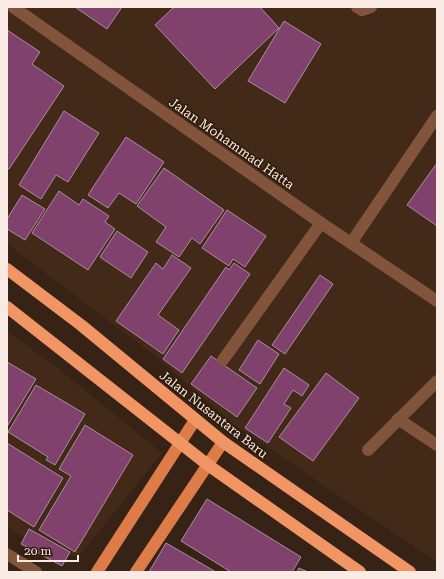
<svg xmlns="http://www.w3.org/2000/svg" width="444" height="579" font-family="'Roboto Serif',serif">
  <rect width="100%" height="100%" fill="#372316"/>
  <g fill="#432917">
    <path d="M7 7H437V562L236 426 154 355 7 244Z"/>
    <path d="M7 331 55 366 162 453 79 556 51 553 7 527Z"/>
  </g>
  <g fill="#80426d" stroke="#a88e9e">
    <path d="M75 7H122L107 29Z"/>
    <path d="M174 7H260L279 28 215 89 155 25Z"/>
    <path d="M284 21 321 44 285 103 248 81Z"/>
    <path d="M7 30 40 52 32 64 64 86 9 169 7 168Z"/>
    <path d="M64 111 99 133 68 182 56 175 41 199 19 185Z"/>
    <path d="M126 137 164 162 136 204 119 193 108 208 88 195Z"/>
    <path d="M437 163V226L407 205Z"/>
    <path d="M164 168 224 210 200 244 192 238 179 257 156 242 166 227 137 206Z"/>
    <path d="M59 191 79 205 83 199 109 216 105 222 115 229 88 270 32 233Z"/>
    <path d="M22 195 45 209 25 240 7 229V219Z"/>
    <path d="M227 210 266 236 245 267 233 259 229 266 202 248Z"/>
    <path d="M117 231 148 252 131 278 100 257Z"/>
    <path d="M172 255 191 268 158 315 179 330 163 354 116 321 156 263 163 269Z"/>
    <path d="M234 263 250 274 182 373 163 359 226 267 229 270Z"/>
    <path d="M320 275 333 284 285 354 272 345Z"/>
    <path d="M258 340 279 354 260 384 239 370Z"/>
    <path d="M211 356 257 388 237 417 191 384Z"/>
    <path d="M7 362 36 379 8 425H7Z"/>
    <path d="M284 368 309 385 302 396 293 390 284 404 291 408 268 443 245 428Z"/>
    <path d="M326 373 359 398 313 461 279 437Z"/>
    <path d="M36 385 85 414 55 465 46 460 48 457 8 432Z"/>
    <path d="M85 425 133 455 75 552 39 530 71 476 59 469Z"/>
    <path d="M7 443 63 478 34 527 7 510Z"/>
    <path d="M207 499 301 557 292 572H231L181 541Z"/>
    <path d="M29 529 70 552 62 566 21 544Z"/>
    <path d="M166 543 216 572H149Z"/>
    <path d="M299 568 308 572H297Z"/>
  </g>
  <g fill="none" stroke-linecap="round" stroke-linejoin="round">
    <g stroke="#83543c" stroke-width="12">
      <path d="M13 7 321 223 437 301"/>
      <path d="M357 7 362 10 371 7"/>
      <path d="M351 243 437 116"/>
      <path d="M223 360 321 223"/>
      <path d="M398 419 437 445"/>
      <path d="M368 450 437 381"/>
      <path d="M7 554 36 572"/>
    </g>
    <g stroke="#dd7c49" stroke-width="12">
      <path d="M97 572 195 420"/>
      <path d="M136 572 223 442"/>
    </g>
    <g stroke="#f29565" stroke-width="12">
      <path d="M7 269 81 325 223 442 410 572"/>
      <path d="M7 307 208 465 360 572"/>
    </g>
  </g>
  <g text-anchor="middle" stroke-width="3" stroke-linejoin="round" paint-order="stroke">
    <g font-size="13" fill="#f9ebe3" stroke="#2d1a0c">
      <text transform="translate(232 143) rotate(35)" y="5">Jalan Mohammad Hatta</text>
      <text transform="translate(214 414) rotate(38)" y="5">Jalan Nusantara Baru</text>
    </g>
  </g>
  <rect width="444" height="579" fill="none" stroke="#f9ebe3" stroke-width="16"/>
  <path d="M18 555v6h60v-6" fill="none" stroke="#f9ebe3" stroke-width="2"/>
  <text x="24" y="555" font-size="12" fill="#f9ebe3" stroke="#2d1a0c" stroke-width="3" paint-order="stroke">20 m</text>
</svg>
